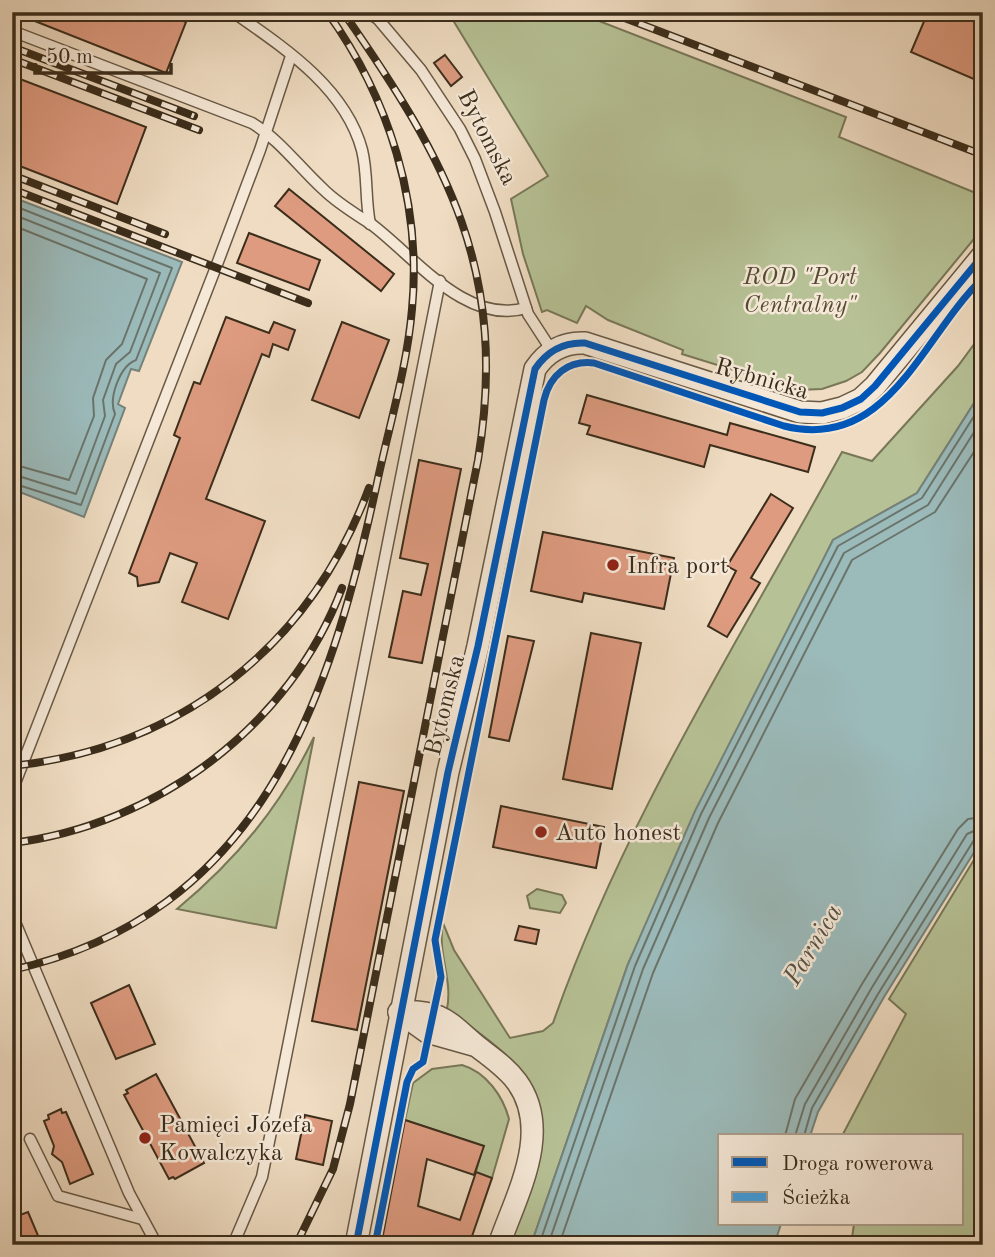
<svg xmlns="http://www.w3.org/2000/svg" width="995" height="1257" font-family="'Old Standard TT',serif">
  <rect width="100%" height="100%" fill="#efdcc2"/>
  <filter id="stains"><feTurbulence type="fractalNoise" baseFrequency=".00286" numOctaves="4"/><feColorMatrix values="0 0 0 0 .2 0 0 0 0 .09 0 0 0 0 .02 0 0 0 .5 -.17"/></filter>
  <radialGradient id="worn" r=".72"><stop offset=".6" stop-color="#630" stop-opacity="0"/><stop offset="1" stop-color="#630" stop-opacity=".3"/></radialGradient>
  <g fill="#b6c195" stroke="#787758" stroke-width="2">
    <path d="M448 12H576L846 117 839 137 983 196V228L880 353 862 372 846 381 822 389 798 390 682 354 683 350 608 320 586 306 577 323 547 310 542 312 523 254 511 199 548 176Z"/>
    <path d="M983 332V389L917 493 833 540 628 964 531 1245H509C532 1176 570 1121 511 1060 492 1040 468 1026 447 1009 453 979 437 953 443 923L454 950 510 1038 543 1031 553 1023C624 820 740 639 842 452L872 461 958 366Z"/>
    <path d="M314 737 276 928 177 909C236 860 281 806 314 737Z"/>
    <path d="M983 845V1222L967 1245H851L854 1224H962V1136H842L906 1014 889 999Z"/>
    <path d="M537 889 562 895 566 903 560 913 530 908 527 896Z"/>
    <path d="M462 1065C486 1072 503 1096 509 1119L492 1178 476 1172 483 1146 405 1120 413 1083 432 1069Z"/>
  </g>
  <g fill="#9bbaba" stroke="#75827a" stroke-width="2">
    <path d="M12 197 182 262 139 371 131 369 118 404 125 408 84 517 12 489Z"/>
    <path d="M983 389V838L884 997 818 1112 810 1136H720V1224H781L774 1245H531L628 964 695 811 833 540 917 493Z"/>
  </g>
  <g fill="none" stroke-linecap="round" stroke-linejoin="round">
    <g stroke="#6b746a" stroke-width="2">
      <path d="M12 205 172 268 136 360C120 366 108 398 115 414L81 505 12 483"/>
      <path d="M12 214 160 273 130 352 116 364 103 400 105 416 76 494 12 474"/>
      <path d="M12 225 147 279 122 344 106 360 93 398 94 416 69 480 12 464"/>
      <path d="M785 1136 795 1099 862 984 958 829 968 819 983 817"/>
      <path d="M795 1136 805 1104 871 989 967 834 983 827"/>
      <path d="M804 1136 812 1108 878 994 974 840 983 836"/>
      <path d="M539 1245 635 966 701 814 838 546 922 498 983 402"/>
      <path d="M548 1245 643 969 709 818 844 553 928 505 983 418"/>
      <path d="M559 1245 653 973 718 823 852 560 935 512 983 438"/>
    </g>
  </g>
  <g fill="#de9b80" stroke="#3b2d1b" stroke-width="2">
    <path d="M12 12H161L186 22 166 73Z"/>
    <path d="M928 12H983V83L911 52Z"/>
    <path d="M445 55 462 77 451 86 434 63Z"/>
    <path d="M12 76 146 127 117 204 12 163Z"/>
    <path d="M289 189 394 274 381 291 275 206Z"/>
    <path d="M249 233 320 260 309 290 237 263Z"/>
    <path d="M226 317 269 333 274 322 295 330 288 350 273 344 269 357 262 354 206 499 265 521 228 619 182 602 197 563 170 553 159 582 138 586 137 577 129 573 180 438 174 435 186 403 194 382 200 384Z"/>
    <path d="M342 322 389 340 359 418 312 400Z"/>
    <path d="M587 395 727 435 730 423 815 447 808 472 710 445 704 467 587 434 590 426 579 423Z"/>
    <path d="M419 460 461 469 422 663 389 657 403 591 421 595 428 564 400 558Z"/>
    <path d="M771 494 793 508 751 578 760 583 727 637 708 626 736 571 727 566Z"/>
    <path d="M543 532 674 558 664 609 584 593 582 602 531 591Z"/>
    <path d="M591 633 641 643 612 789 563 779Z"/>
    <path d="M508 636 534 641 509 741 489 737Z"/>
    <path d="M359 782 404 791 357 1030 312 1021Z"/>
    <path d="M501 806 604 827 596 868 493 847Z"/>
    <path d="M519 926 539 930 536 944 515 940Z"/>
    <path d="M129 985 155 1044 116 1059 91 1003Z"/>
    <path d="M156 1074 204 1163 175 1179 173 1177 169 1179 124 1095 128 1093 126 1090Z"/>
    <path d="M61 1109 62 1113 66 1112 93 1174 70 1184 62 1162 52 1154 54 1146 44 1121 49 1119 48 1115Z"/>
    <path d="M305 1115 332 1121 323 1165 296 1159Z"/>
    <path d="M405 1120 484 1146 474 1175 427 1159 418 1206 460 1220 476 1172 492 1178 469 1245H381Z"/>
    <path d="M28 1212 42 1245H12V1218Z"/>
  </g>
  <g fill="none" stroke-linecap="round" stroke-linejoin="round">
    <defs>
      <g id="service">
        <path d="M233 12C283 47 345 87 362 150 368 174 365 200 370 224"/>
        <path d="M367 12 378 19 421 70 460 129 475 159 495 212 528 314 552 351"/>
        <path d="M12 31 252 123C280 140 299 167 323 189 337 203 354 213 371 224 413 255 466 326 526 308"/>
        <path d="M12 791 216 267 260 150 291 56"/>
        <path d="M12 915 129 1193 157 1245"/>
        <path d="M30 1139 58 1196 142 1219"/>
        <path d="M233 1245 262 1177 440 281"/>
      </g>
      <g id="minor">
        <path d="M399 1012C443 1010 447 1021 478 1047 492 1058 507 1068 517 1082 553 1132 516 1195 499 1245"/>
        <path d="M399 1012 427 1032 473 1045"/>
        <path d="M356 1245 448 772 478 646 535 369C547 351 563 342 585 343L800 412 822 413 842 408 861 399 875 386 983 255"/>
      </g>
    </defs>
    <use href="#service" stroke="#685945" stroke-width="13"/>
    <use href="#minor" stroke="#685945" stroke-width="24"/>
    <use href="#service" stroke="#f5e8d7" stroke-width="10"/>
    <use href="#minor" stroke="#f5e8d7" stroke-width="21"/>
    <defs>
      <g id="rail">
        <path d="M609 12 983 155"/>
        <path d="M12 47 194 116"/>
        <path d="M12 59 199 130"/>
        <path d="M12 175 165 234"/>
        <path d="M12 189 308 303"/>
        <path d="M12 766C180 748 310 647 369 488"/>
        <path d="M12 843C157 825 290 726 342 588"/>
        <path d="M12 970C260 914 329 704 377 483 389 426 407 368 412 309 422 203 389 98 327 12"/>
        <path d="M296 1245 333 1169 350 1104 478 460C509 272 448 162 343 12"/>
      </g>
    </defs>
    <use href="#rail" stroke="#3b2d1b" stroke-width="8"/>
    <use href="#rail" stroke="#f5e8d7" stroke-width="5" stroke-dasharray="16" stroke-linecap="butt"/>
    <path stroke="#3f9ddf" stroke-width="5" stroke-dasharray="10 5" stroke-linecap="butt" d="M973 1245 983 1231"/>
    <defs>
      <g id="cycleway">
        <path d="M356 1245 448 772 478 646 535 369C547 351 563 342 585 343L800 412 822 413 842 408 861 399 875 386 983 255"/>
        <path d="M375 1245 407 1082 413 1069 423 1062 441 977 435 940 544 400C550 375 568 360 594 363L784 426C889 452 922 336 983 278"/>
      </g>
    </defs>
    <use href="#cycleway" stroke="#f5e8d7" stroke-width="11"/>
    <use href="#cycleway" stroke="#0057b8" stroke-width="7"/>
  </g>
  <g fill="#8f2418" stroke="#f5e8d7" stroke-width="2.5">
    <circle cx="613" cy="565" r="7"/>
    <circle cx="541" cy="832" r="7"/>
    <circle cx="145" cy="1138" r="7"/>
  </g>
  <g text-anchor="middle" stroke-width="5" stroke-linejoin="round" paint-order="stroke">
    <g font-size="24" fill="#3b2d1b" stroke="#f5e8d7">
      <text transform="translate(488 137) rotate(63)" y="8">Bytomska</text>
      <text transform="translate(762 378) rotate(16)" y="8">Rybnicka</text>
      <text transform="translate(444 705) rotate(-76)" y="8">Bytomska</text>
    </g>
    <g font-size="24" font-style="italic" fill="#544b33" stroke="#f5e8d7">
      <text x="800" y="284">ROD "Port<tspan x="800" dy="28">Centralny"</tspan></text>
    </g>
    <g font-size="24" fill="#3b2d1b" stroke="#f5e8d7" text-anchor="start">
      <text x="627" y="573">Infra port</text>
      <text x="555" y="840">Auto honest</text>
      <text x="159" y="1132">Pamięci Józefa<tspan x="159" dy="28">Kowalczyka</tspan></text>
    </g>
    <g font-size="26" font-style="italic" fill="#535043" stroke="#f5e8d7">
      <text transform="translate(812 944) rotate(-59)" y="9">Parnica</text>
    </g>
  </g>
  <rect width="995" height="1257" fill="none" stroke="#efdcc2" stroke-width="42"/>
  <rect x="14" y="14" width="967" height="1229" fill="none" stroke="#3b2d1b" stroke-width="3.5"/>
  <rect x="21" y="21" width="953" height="1215" fill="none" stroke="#3b2d1b" stroke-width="2"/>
  <rect x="718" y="1134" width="245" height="91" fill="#f5e8d7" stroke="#ab9d8c" stroke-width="2"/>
  <rect x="732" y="1157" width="35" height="10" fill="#0057b8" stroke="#ab9d8c" stroke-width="2"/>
  <text x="782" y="1170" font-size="21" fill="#3b2d1b">Droga rowerowa</text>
  <rect x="732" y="1192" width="35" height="10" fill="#3f9ddf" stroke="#ab9d8c" stroke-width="2"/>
  <text x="782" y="1204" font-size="21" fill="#3b2d1b">Ścieżka</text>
  <path d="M35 63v10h136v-10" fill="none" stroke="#3b2d1b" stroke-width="3.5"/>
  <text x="46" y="63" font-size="21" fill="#3b2d1b" stroke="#f5e8d7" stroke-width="5" paint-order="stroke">50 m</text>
  <rect width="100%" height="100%" filter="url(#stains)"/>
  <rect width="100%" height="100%" fill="url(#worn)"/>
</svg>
